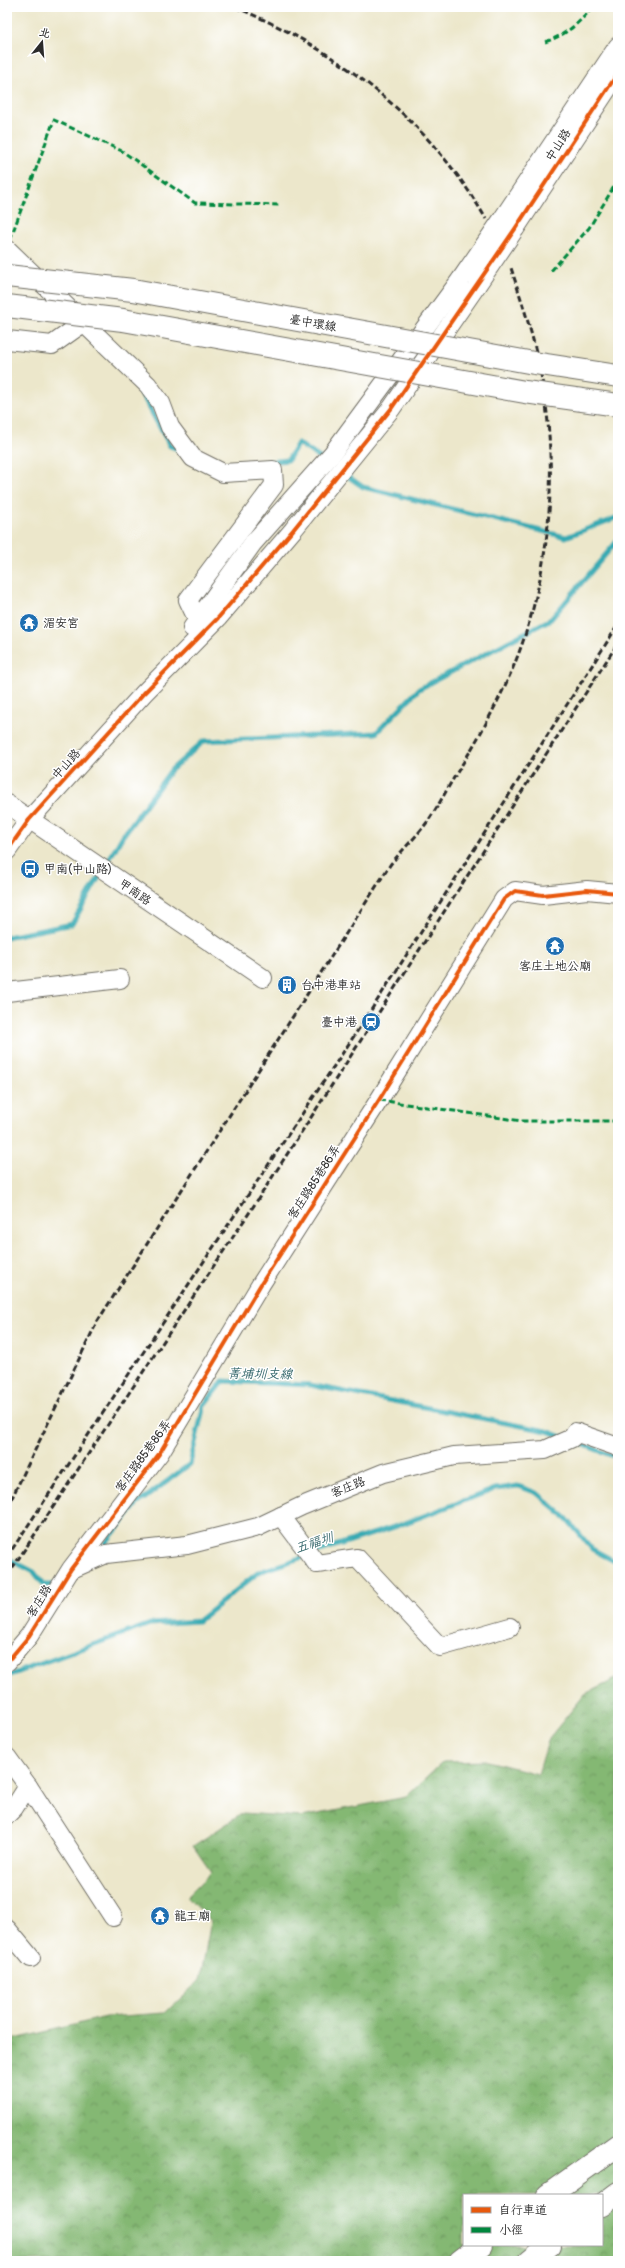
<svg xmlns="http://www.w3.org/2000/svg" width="625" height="2268" font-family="Pangolin,'LXGW WenKai TC',sans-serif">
  <defs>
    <pattern id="forest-crowns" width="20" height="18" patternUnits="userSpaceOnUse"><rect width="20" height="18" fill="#84b873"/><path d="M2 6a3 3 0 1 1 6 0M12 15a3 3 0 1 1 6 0" fill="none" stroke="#6c965f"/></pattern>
  </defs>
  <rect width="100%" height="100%" fill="#fff"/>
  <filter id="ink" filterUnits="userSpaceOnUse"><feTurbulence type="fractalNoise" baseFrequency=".025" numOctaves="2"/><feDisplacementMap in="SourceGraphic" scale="8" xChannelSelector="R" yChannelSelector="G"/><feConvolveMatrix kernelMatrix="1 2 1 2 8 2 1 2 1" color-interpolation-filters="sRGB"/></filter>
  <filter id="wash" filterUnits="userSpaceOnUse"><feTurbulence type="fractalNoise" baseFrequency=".012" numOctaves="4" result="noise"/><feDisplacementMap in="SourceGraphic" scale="16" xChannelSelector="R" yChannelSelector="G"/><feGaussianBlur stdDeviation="0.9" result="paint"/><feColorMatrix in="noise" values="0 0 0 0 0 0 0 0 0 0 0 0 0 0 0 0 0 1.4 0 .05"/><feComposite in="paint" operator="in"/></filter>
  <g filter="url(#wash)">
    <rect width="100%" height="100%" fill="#ece7cb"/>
    <path fill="url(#forest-crowns)" stroke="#58724f" fill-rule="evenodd" d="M618 1678V2261H7V2041L106 2017 165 2013 200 1980 211 1921 186 1897 211 1872 193 1846 243 1813 302 1817 406 1797 443 1762 488 1761 538 1774 549 1738 585 1694ZM464 2195H602V2245H464Z"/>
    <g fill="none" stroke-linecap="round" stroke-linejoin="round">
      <g stroke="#39aab3" stroke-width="5">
        <path d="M136 383 170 446 180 450"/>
        <path d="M268 462 288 460 298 443 323 460"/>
        <path d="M343 473 363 487 566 537 618 517"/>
        <path d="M7 937 72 924 122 837 171 770 204 741 376 733 419 689 551 619 618 540"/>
        <path d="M574 1441 618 1458"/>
        <path d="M100 1550 137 1504 190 1464 204 1405 223 1381 310 1385 547 1431 563 1437"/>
        <path d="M313 1553 397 1526 495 1489 518 1486 537 1493 567 1519 592 1549 618 1563"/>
        <path d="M7 1558 34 1572 44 1585H56"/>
        <path d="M7 1676 150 1624 198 1621 259 1572 306 1556"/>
      </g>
    </g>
  </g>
  <g filter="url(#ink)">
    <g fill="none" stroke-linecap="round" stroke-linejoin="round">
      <defs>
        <g id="minor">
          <path d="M503 218 618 46"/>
          <path d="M515 229 618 73"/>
          <path d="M7 249 148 385 161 403 170 427 193 458 223 473 273 470 274 485 188 600 198 621"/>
          <path d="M7 340 52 345 83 323"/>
          <path d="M192 628 253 543 332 454 461 279"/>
          <path d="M7 804 263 978"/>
          <path d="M7 851 29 820 144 693 218 618 293 530 391 409 477 285"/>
          <path d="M7 992 120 979"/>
          <path d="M281 1516 317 1564 357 1558 440 1647 510 1627"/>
          <path d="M72 1569 106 1554 187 1545 258 1527 302 1506 383 1473 454 1456 545 1450 572 1438 575 1432 618 1447"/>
          <path d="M7 1662 29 1636 71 1569 159 1454 261 1284 379 1100 504 899 515 891 543 895 587 890 618 893"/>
          <path d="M7 1757 28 1786 14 1808 7 1815"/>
          <path d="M28 1786 113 1917"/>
          <path d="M7 1929 31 1958"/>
        </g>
        <g id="highway">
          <path d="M548 2195 618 2145"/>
          <path d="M602 2205 618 2193"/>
          <path d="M460 2261 481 2245"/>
          <path d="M530 2261 550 2245"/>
        </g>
      </defs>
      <use href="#minor" stroke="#6f6d63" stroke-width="20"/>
      <use href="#highway" stroke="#6f6d63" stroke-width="24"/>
      <use href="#minor" stroke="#fff" stroke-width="18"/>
      <use href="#highway" stroke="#fff" stroke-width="22"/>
      <g stroke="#2b2b2b" stroke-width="3" stroke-dasharray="6 3" stroke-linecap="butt">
        <path d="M235 7C338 49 430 121 486 219"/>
        <path d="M7 1508 97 1322 390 865C402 850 417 836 428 821 439 805 448 787 458 771 477 741 494 710 509 677 549 587 560 477 542 380 535 341 523 305 511 268"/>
        <path d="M7 1557 366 1018 618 625"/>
        <path d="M7 1576 251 1210 618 643"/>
      </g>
      <defs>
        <g id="minor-bridge">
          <path d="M461 279 503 218"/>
          <path d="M477 285 515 229"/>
        </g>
        <g id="highway-bridge">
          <path d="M7 276 133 290 534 363 618 376"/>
          <path d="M7 306 123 320 525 392 618 405"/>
        </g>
      </defs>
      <use href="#minor-bridge" stroke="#6f6d63" stroke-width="20" stroke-linecap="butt"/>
      <use href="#highway-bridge" stroke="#6f6d63" stroke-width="24" stroke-linecap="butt"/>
      <use href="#minor-bridge" stroke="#fff" stroke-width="18"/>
      <use href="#highway-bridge" stroke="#fff" stroke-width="22"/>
      <g stroke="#00873e" stroke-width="3" stroke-dasharray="6 3" stroke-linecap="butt">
        <path d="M545 42C566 35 578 24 593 7"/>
        <path d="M7 248 54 120 122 151 195 203 281 205"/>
        <path d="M551 271 589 228 618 180"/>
        <path d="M379 1100 522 1121H618"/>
      </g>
      <defs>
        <g id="cycleway">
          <path d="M7 851 29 820 144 693 218 618 293 530 391 409 515 229 618 73"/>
          <path d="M7 1662 29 1636 71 1569 159 1454 261 1284 379 1100 504 899 515 891 543 895 587 890 618 893"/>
        </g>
      </defs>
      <use href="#cycleway" stroke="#fff" stroke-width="6"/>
      <use href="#cycleway" stroke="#e8590c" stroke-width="4"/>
    </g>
  </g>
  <defs>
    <symbol id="temple-disc" viewBox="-11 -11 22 22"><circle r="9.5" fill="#1f6fb2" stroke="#fff"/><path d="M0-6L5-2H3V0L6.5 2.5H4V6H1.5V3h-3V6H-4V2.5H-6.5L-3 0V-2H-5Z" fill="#fff"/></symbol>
    <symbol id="bus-disc" viewBox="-11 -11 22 22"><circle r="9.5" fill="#1f6fb2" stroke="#fff"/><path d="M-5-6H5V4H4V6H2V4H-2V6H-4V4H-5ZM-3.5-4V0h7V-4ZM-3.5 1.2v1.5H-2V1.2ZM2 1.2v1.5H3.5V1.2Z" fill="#fff"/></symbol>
    <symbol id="building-disc" viewBox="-11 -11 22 22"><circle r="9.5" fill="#1f6fb2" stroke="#fff"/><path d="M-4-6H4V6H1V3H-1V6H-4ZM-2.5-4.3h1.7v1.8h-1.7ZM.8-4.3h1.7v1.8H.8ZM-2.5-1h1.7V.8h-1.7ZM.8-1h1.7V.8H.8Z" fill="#fff"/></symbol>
    <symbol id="station-disc" viewBox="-11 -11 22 22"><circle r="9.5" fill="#1f6fb2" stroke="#fff"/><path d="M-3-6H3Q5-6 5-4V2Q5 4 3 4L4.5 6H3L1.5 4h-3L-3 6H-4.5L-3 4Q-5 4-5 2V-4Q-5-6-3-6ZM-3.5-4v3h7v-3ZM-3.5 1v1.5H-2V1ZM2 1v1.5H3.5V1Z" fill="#fff"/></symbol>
  </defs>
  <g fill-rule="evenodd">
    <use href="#temple-disc" x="18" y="612" width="22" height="22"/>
    <use href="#bus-disc" x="19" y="858" width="22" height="22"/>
    <use href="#temple-disc" x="544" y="935" width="22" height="22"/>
    <use href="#building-disc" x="276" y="974" width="22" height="22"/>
    <use href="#station-disc" x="360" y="1011" width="22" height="22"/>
    <use href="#temple-disc" x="149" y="1905" width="22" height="22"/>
  </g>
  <g text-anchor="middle" stroke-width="3" stroke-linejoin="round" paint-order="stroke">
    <g font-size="12" fill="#2b2b2b" stroke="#fff">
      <text transform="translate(558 145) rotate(-57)" y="4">中山路</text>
      <text transform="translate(313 323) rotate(10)" y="4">臺中環線</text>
      <text transform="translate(66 764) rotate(-48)" y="4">中山路</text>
      <text transform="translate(135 892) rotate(34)" y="4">甲南路</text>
      <text transform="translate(314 1182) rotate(-57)" y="4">客庄路85巷86弄</text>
      <text transform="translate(143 1456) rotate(-54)" y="4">客庄路85巷86弄</text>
      <text transform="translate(348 1487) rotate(-22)" y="4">客庄路</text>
      <text transform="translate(39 1601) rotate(-58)" y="4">客庄路</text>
    </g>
    <g font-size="12" fill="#2b2b2b" stroke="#fff" text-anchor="start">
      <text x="43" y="627">湄安宮</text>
      <text x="44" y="873">甲南(中山路)</text>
      <text x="555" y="970" text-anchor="middle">客庄土地公廟</text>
      <text x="301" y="989">台中港車站</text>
      <text x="357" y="1026" text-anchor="end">臺中港</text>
      <text x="174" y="1920">龍王廟</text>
    </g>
    <g font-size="13" font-style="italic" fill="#316468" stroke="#fff">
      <text transform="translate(260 1373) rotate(1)" y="5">菁埔圳支線</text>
      <text transform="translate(314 1542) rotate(-18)" y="5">五福圳</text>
    </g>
  </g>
  <rect width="625" height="2268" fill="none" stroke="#fff" stroke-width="24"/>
  <rect x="463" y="2194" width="140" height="52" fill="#ffffff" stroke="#aaaaaa"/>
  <rect x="471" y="2207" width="20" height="6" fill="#e8590c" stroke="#aaaaaa"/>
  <text x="499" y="2214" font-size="12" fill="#2b2b2b">自行車道</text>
  <rect x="471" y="2227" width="20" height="6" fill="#00873e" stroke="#aaaaaa"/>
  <text x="499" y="2234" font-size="12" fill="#2b2b2b">小徑</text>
  <g transform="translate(42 42) rotate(17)" stroke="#ffffff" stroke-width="3" paint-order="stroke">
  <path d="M0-3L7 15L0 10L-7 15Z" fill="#2b2b2b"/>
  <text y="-6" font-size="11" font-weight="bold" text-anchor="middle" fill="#2b2b2b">北</text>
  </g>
</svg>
